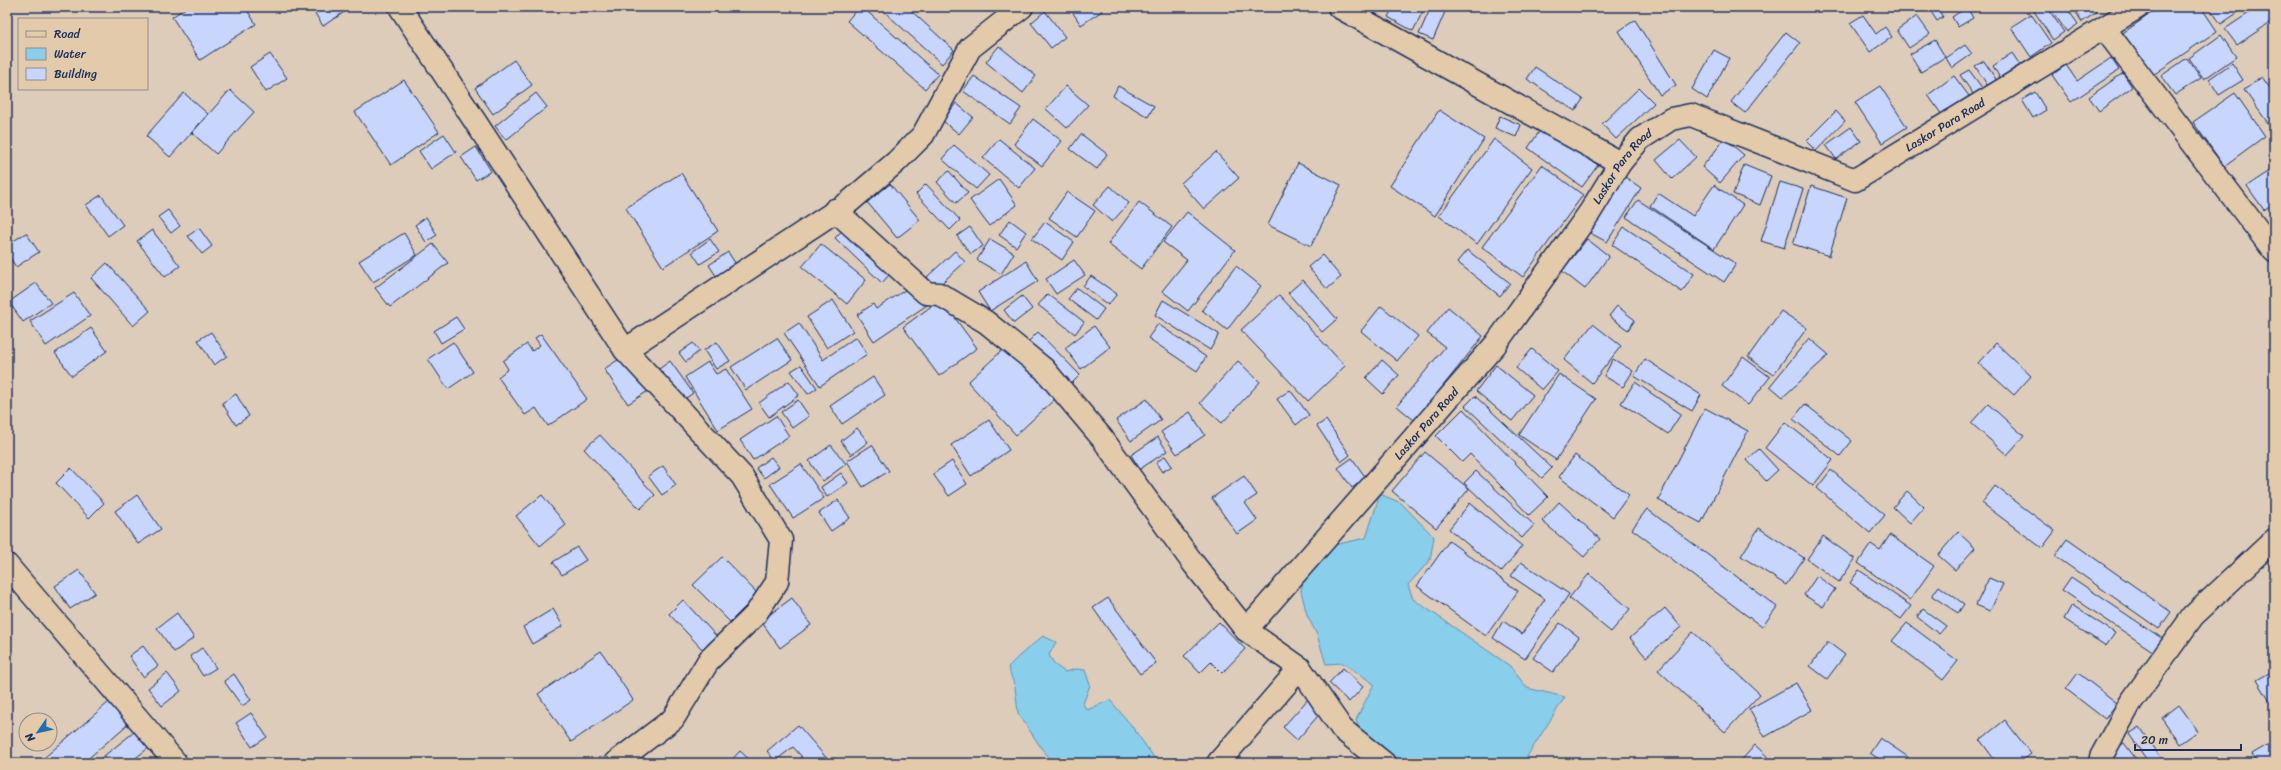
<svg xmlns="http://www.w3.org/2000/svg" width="2281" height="770" font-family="Sriracha,sans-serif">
  <rect width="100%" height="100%" fill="#ddccba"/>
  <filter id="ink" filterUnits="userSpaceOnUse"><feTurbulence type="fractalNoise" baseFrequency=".025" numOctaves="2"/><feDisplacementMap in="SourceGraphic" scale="8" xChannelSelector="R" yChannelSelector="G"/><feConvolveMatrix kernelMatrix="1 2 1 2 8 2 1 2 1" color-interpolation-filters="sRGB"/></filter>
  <g filter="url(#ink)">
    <g fill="#89ceea" stroke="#5d8eb2">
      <path d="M1380 494 1401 503 1434 537 1430 560 1408 585 1413 599 1510 666 1527 688 1565 697 1523 763H1400L1380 750 1360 732 1356 720 1374 684 1343 663 1326 664 1317 635 1307 615 1301 591 1305 572 1329 546 1366 538Z"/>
      <path d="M1043 636 1056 642 1049 655 1055 665 1065 672 1076 669 1085 670 1090 685 1083 704 1087 710 1110 700 1131 725 1158 763H1054L1042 749 1018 713 1015 687 1008 667 1019 656Z"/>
    </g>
    <g fill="#c8d5fc" stroke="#1b2f5e">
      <path d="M187 7H245L256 24 200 60 172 17Z"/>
      <path d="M311 7H352L323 26Z"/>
      <path d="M859 7H862L938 74 925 89 847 21Z"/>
      <path d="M879 7H907L954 50 942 64Z"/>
      <path d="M1069 7H1099L1102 11 1081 25Z"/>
      <path d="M1393 7H1425L1413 31 1388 17Z"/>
      <path d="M1431 7H1447L1433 40 1419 34Z"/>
      <path d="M1928 7H1936L1943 17 1937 21Z"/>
      <path d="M1967 7 1973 18 1958 27 1952 17Z"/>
      <path d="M2041 7H2047L2064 32 2053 40 2034 11Z"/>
      <path d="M2049 7H2066L2078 24 2067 32Z"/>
      <path d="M2084 7H2093L2097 12 2082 22 2076 12Z"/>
      <path d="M2160 7H2201L2217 31 2153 75 2123 33Z"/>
      <path d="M2209 7H2246L2221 24Z"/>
      <path d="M2258 7H2274V20L2237 45 2225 29Z"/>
      <path d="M1045 11 1065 37 1051 48 1031 23Z"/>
      <path d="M2031 14 2051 43 2031 57 2011 27Z"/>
      <path d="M1863 15 1876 34 1885 27 1892 37 1870 52 1850 23Z"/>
      <path d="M1917 16 1930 34 1909 48 1897 30Z"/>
      <path d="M1635 20 1676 85 1660 95 1619 31Z"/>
      <path d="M1786 32 1800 43 1745 113 1731 102Z"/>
      <path d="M2221 35 2236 57 2204 79 2189 58Z"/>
      <path d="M1935 40 1945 57 1921 72 1910 54Z"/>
      <path d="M1965 45 1972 54 1952 68 1946 58Z"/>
      <path d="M999 46 1036 76 1023 93 986 62Z"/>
      <path d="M1714 50 1729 58 1707 99 1692 89Z"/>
      <path d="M2012 53 2020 65 2000 78 1993 66Z"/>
      <path d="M270 54 287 78 266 92 250 67Z"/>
      <path d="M2111 58 2119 70 2071 102 2052 75 2066 65 2077 81Z"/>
      <path d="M2187 58 2201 78 2175 95 2161 76Z"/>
      <path d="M514 60 532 85 493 114 475 88Z"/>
      <path d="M1984 61 1997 81 1988 86 1975 66Z"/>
      <path d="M2232 63 2243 80 2219 95 2209 79Z"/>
      <path d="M1535 67 1583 99 1575 111 1527 79Z"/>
      <path d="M1969 70 1983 89 1974 95 1960 75Z"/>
      <path d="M2123 73 2132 87 2099 111 2089 97Z"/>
      <path d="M974 76 1021 108 1010 124 963 91Z"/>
      <path d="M1954 76 1969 96 1942 115 1928 95Z"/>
      <path d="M2262 77 2274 94 2273 130 2244 90Z"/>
      <path d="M404 80 439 132 391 165 355 112Z"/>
      <path d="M1066 86 1088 105 1067 128 1046 109Z"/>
      <path d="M1118 86 1154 106 1148 117 1113 96Z"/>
      <path d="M1880 86 1907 127 1882 143 1855 102Z"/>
      <path d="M1639 88 1654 103 1616 139 1602 124Z"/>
      <path d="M230 90 254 112 216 154 192 133Z"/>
      <path d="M2035 92 2046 110 2033 118 2022 100Z"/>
      <path d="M184 93 208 114 170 157 146 136Z"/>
      <path d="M536 93 547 107 506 140 495 126Z"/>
      <path d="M2235 93 2265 136 2224 166 2193 122Z"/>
      <path d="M956 103 973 117 959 134 943 121Z"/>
      <path d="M1439 110 1484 139 1435 216 1390 186Z"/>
      <path d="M1836 111 1845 121 1816 151 1806 141Z"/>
      <path d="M1500 116 1521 125 1516 137 1495 128Z"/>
      <path d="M1033 119 1062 141 1042 166 1014 144Z"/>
      <path d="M1543 126 1598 165 1582 187 1528 148Z"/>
      <path d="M1851 127 1861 141 1836 159 1826 145Z"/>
      <path d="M444 134 456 152 431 169 419 151Z"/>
      <path d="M1081 134 1107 154 1097 169 1070 149Z"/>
      <path d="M999 139 1035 168 1019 188 983 158Z"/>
      <path d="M1494 139 1532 168 1477 244 1439 216Z"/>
      <path d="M1725 139 1744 155 1720 183 1702 167Z"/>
      <path d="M1680 140 1696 157 1672 179 1656 160Z"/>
      <path d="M954 145 989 175 976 189 942 159Z"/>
      <path d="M476 147 491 171 476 180 461 157Z"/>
      <path d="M1216 152 1239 178 1204 209 1181 183Z"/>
      <path d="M1298 163 1341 185 1311 246 1268 225Z"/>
      <path d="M1542 165 1583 195 1523 277 1482 247Z"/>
      <path d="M1744 165 1771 176 1760 205 1733 194Z"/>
      <path d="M2274 168V203L2264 210 2247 186Z"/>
      <path d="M949 171 968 193 956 203 937 182Z"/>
      <path d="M681 173 718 231 663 267 626 208Z"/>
      <path d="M1625 177 1641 188 1607 242 1590 233Z"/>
      <path d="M999 179 1017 205 989 226 970 200Z"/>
      <path d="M1780 182 1803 189 1784 248 1761 241Z"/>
      <path d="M890 184 920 220 897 238 867 202Z"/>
      <path d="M926 184 960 220 950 230 916 194Z"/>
      <path d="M1714 185 1743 205 1714 249 1650 206 1658 193 1693 216Z"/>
      <path d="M1110 186 1129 203 1112 222 1093 205Z"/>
      <path d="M1811 186 1847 198 1829 256 1793 244Z"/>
      <path d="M1067 192 1095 211 1077 237 1049 218Z"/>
      <path d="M101 195 123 225 108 236 86 205Z"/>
      <path d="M1638 200 1736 264 1724 282 1626 217Z"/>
      <path d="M1139 202 1172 227 1141 269 1108 244Z"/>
      <path d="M168 210 180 226 171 233 158 217Z"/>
      <path d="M1187 212 1235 250 1188 311 1162 291 1187 260 1163 242Z"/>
      <path d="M426 217 437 235 426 242 415 225Z"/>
      <path d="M1010 220 1026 232 1016 247 999 235Z"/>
      <path d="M1045 222 1074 242 1062 260 1032 239Z"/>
      <path d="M847 225 894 269 882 283 835 238Z"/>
      <path d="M970 227 983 246 971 254 957 236Z"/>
      <path d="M1624 227 1694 274 1682 292 1612 245Z"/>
      <path d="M199 228 212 246 202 254 188 236Z"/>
      <path d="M152 230 180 266 165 277 137 241Z"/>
      <path d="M26 233 39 252 16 267 7 253V245Z"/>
      <path d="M404 233 417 255 373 282 359 261Z"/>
      <path d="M710 239 719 252 700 264 692 252Z"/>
      <path d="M990 239 1014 253 1001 274 977 260Z"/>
      <path d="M1587 239 1609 256 1585 289 1562 271Z"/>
      <path d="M433 244 448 263 390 307 375 288Z"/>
      <path d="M821 244 866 280 847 304 802 267Z"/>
      <path d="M1467 250 1510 283 1500 296 1457 262Z"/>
      <path d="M955 251 965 262 936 288 927 277Z"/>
      <path d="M728 252 739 269 720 282 709 265Z"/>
      <path d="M1322 255 1341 277 1327 289 1308 267Z"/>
      <path d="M1074 260 1085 275 1056 294 1046 279Z"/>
      <path d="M1026 261 1038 281 990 311 978 292Z"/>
      <path d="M107 263 150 311 133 326 91 278Z"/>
      <path d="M1236 266 1261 286 1227 330 1202 310Z"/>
      <path d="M1091 276 1117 294 1108 305 1083 286Z"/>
      <path d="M1303 280 1337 319 1322 332 1288 293Z"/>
      <path d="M36 283 51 303 23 322 9 302Z"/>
      <path d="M913 285 927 305 874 341 857 315 873 304 876 309Z"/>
      <path d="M1077 288 1104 309 1096 320 1068 299Z"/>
      <path d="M74 293 90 316 46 346 30 321Z"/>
      <path d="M1048 294 1084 322 1075 334 1038 305Z"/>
      <path d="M1279 295 1345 366 1308 401 1241 330Z"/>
      <path d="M1022 296 1032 309 1014 323 1004 310Z"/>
      <path d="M941 299 977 348 939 376 903 327Z"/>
      <path d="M833 300 853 331 827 348 807 317Z"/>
      <path d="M1163 300 1219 334 1210 350 1155 315Z"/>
      <path d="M1381 306 1418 336 1397 361 1361 331Z"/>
      <path d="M1617 306 1635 320 1628 330 1609 316Z"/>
      <path d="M1448 307 1483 336 1415 421 1397 406 1445 347 1427 333Z"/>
      <path d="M1781 311 1807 328 1773 375 1748 357Z"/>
      <path d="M456 317 464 329 441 343 434 331Z"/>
      <path d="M799 323 823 360 856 337 867 354 820 386 784 333Z"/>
      <path d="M1158 324 1206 357 1197 371 1148 338Z"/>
      <path d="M1593 324 1621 346 1592 383 1564 360Z"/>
      <path d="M1094 326 1110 347 1081 369 1065 348Z"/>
      <path d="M91 328 107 351 72 376 55 353Z"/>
      <path d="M211 332 227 356 214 365 198 340Z"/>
      <path d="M1038 332 1080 375 1066 389 1024 346Z"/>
      <path d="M541 334 587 399 548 426 536 408 525 415 498 377 508 369 503 361 527 344 532 351 540 345 535 338Z"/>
      <path d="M777 338 792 360 746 390 731 367Z"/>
      <path d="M1809 338 1829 355 1783 397 1770 386Z"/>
      <path d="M453 342 473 372 448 389 428 359Z"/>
      <path d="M717 342 730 361 716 369 704 350Z"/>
      <path d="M693 343 699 351 686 362 679 353Z"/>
      <path d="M1996 343 2031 376 2014 395 1978 363Z"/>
      <path d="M1008 345 1056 398 1016 435 968 382Z"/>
      <path d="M1532 349 1558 371 1542 390 1516 368Z"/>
      <path d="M624 356 648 391 628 404 604 369Z"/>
      <path d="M1743 357 1770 377 1748 405 1722 386Z"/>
      <path d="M1613 359 1633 371 1623 387 1604 376Z"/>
      <path d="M1645 359 1701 395 1692 411 1634 376Z"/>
      <path d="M1382 360 1399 375 1383 394 1366 378Z"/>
      <path d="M670 361 693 393 678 404 655 372Z"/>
      <path d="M1238 361 1260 382 1222 423 1200 403Z"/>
      <path d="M708 362 716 374 726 369 752 409 718 430 685 377Z"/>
      <path d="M801 365 817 388 808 394 791 371Z"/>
      <path d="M1496 365 1533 395 1512 421 1476 391Z"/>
      <path d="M1559 374 1596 399 1556 460 1519 435Z"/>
      <path d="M873 377 885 395 842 424 830 406Z"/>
      <path d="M789 381 799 395 769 417 759 403Z"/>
      <path d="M1635 382 1681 414 1668 434 1621 403Z"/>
      <path d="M1290 390 1309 415 1296 425 1277 399Z"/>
      <path d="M236 394 249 416 236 425 222 403Z"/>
      <path d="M1475 396 1552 468 1542 478 1465 406Z"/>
      <path d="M1147 399 1161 420 1131 441 1116 420Z"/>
      <path d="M798 400 809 416 792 428 781 412Z"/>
      <path d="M1805 404 1852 441 1840 456 1793 419Z"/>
      <path d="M1988 404 2024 436 2007 455 1971 423Z"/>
      <path d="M1705 408 1748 431 1701 523 1658 500Z"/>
      <path d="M1463 409 1548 497 1529 515 1470 454 1462 462 1436 436Z"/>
      <path d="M1190 412 1205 435 1177 454 1161 432Z"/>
      <path d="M776 416 789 436 753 460 740 440Z"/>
      <path d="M989 420 1009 450 971 476 951 445Z"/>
      <path d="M1326 420 1350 455 1341 462 1317 426Z"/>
      <path d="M1785 422 1833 460 1813 486 1765 448Z"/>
      <path d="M857 428 868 442 851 455 841 441Z"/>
      <path d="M600 435 655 495 640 509 584 449Z"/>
      <path d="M1158 437 1167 451 1140 469 1131 455Z"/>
      <path d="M831 445 846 464 823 481 809 461Z"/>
      <path d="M872 445 889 471 863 487 847 461Z"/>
      <path d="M1759 449 1778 470 1766 481 1747 460Z"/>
      <path d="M1425 452 1469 489 1436 528 1392 491Z"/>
      <path d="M1575 455 1629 495 1613 517 1559 477Z"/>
      <path d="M1165 456 1172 466 1162 472 1156 463Z"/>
      <path d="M771 457 779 467 764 478 756 468Z"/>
      <path d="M1352 458 1366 478 1352 488 1338 468Z"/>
      <path d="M952 461 967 484 949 496 933 474Z"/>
      <path d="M801 464 824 498 793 518 770 484Z"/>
      <path d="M663 466 676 485 662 495 648 476Z"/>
      <path d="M71 468 104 503 89 518 56 483Z"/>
      <path d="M1831 470 1885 515 1870 533 1817 488Z"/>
      <path d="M1476 471 1534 525 1522 538 1464 483Z"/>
      <path d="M841 473 848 483 827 497 821 487Z"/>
      <path d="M1244 476 1257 495 1245 503 1257 520 1237 534 1212 498Z"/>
      <path d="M1995 486 2055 531 2042 548 1982 503Z"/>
      <path d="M1907 491 1924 507 1910 523 1893 507Z"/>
      <path d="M137 495 161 529 138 544 115 511Z"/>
      <path d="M542 495 566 525 540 546 516 516Z"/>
      <path d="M838 500 850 518 831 531 819 513Z"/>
      <path d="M1559 502 1600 539 1584 557 1542 521Z"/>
      <path d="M1470 503 1522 546 1501 572 1449 529Z"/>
      <path d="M1647 509 1777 607 1762 627 1632 529Z"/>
      <path d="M1759 528 1804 558 1786 585 1741 556Z"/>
      <path d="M1958 532 1975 548 1955 570 1938 555Z"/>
      <path d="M1890 535 1934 566 1910 600 1858 563 1871 544 1880 550Z"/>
      <path d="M1823 536 1855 559 1839 582 1807 559Z"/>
      <path d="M2067 539 2171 612 2159 629 2055 556Z"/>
      <path d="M1449 541 1518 591 1486 636 1417 586Z"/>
      <path d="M577 547 586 560 562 575 553 562Z"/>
      <path d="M722 557 758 594 730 622 693 585Z"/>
      <path d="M1521 562 1569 594 1525 659 1493 638 1503 621 1522 634 1545 599 1511 576Z"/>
      <path d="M79 570 95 593 70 609 55 586Z"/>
      <path d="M1859 570 1911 606 1901 619 1850 583Z"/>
      <path d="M1589 574 1630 609 1611 632 1569 598Z"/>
      <path d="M1817 576 1835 589 1823 607 1804 595Z"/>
      <path d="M2071 577 2163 639 2154 652 2062 590Z"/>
      <path d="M1989 578 2003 584 1990 611 1976 605Z"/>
      <path d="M1939 586 1964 604 1958 613 1932 596Z"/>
      <path d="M792 598 811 625 780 648 761 621Z"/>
      <path d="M1108 598 1156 663 1140 674 1093 608Z"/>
      <path d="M683 600 718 638 704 651 669 614Z"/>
      <path d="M2072 605 2115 633 2106 646 2064 619Z"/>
      <path d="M1665 608 1681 627 1646 657 1630 638Z"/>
      <path d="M553 609 563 626 532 644 523 627Z"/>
      <path d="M1923 609 1946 626 1939 634 1917 617Z"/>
      <path d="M177 613 194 638 174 652 157 628Z"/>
      <path d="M1219 622 1245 649 1222 673 1211 662 1200 673 1184 656Z"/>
      <path d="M1560 623 1579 637 1553 672 1533 658Z"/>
      <path d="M1907 623 1958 661 1943 680 1892 641Z"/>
      <path d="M1693 632 1760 694 1725 732 1658 670Z"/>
      <path d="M1828 642 1845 655 1827 679 1810 666Z"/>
      <path d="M143 646 158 666 143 677 129 656Z"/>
      <path d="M202 648 216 668 203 676 190 656Z"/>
      <path d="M601 651 633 700 571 742 538 694Z"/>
      <path d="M1343 668 1363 687 1349 702 1329 683Z"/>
      <path d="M167 673 181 691 162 706 148 688Z"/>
      <path d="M2078 673 2117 703 2105 719 2066 689Z"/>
      <path d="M2269 673 2274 682V708L2257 680Z"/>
      <path d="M234 674 251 700 242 706 224 681Z"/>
      <path d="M1796 683 1812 710 1765 737 1749 709Z"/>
      <path d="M1310 697 1324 709 1297 740 1283 727Z"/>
      <path d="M109 702 128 724 83 763H38Z"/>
      <path d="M2179 705 2198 731 2180 744 2162 718Z"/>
      <path d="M251 713 267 737 252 747 236 723Z"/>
      <path d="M2005 720 2031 754 2019 763H1997L1980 740Z"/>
      <path d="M798 725 829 761 827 763H795L802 757 793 747 775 761 767 751Z"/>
      <path d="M2140 727 2164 762 2162 763H2149L2129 734Z"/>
      <path d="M138 729 151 746 129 763H95Z"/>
      <path d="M1880 738 1908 757 1904 763H1885L1870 753Z"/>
      <path d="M2274 741V763H2257L2252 754Z"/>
      <path d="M2124 743 2139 763H2115L2108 755Z"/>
      <path d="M1755 745 1774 763H1739Z"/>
      <path d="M740 751 753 763H729Z"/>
    </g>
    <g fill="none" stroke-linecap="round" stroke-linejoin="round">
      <defs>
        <g id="street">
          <path d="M400 7 625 350 848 203 896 162 923 135 970 48 1022 7"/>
          <path d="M1339 7 1620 163"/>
          <path d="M2104 28 2274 251"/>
          <path d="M835 210 926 293 939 294 986 322 1044 369 1102 438 1193 563 1246 630 1300 668 1342 729 1384 763"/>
          <path d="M7 565 176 763"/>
          <path id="s1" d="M1246 630 1495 345 1590 212 1620 163 1640 139 1671 119 1691 115 1855 180 2138 7"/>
          <path d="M615 763 673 719 709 660 755 615 777 582 781 540 742 476 625 350"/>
          <path d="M1218 763 1300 668"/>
          <path d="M2100 763 2101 757 2131 702 2193 616 2274 540"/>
        </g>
      </defs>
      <use href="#street" stroke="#1b2f5e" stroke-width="25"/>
      <use href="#street" stroke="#e2caaa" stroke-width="22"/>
    </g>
  </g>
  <g text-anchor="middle" stroke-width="3.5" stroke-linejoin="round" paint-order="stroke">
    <g font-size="12" fill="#1b2f5e" stroke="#e2caaa">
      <text dy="4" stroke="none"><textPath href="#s1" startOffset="970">Laskor Para Road</textPath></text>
      <text dy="4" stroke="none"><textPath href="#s1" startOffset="598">Laskor Para Road</textPath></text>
      <text dy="4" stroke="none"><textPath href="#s1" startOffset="274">Laskor Para Road</textPath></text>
    </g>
  </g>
  <rect width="2281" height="770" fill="none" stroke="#e2caaa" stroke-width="24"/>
  <rect x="12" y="12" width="2257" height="746" fill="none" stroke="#1b2f5e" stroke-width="1.5" filter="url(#ink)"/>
  <rect x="18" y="18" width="130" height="72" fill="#e2caaa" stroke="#928c8c"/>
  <rect x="26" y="31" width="20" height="6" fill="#e2caaa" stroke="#928c8c"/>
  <text x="54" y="38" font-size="12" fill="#1b2f5e">Road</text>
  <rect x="26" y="48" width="20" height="12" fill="#89ceea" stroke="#928c8c"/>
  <text x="54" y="58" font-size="12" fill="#1b2f5e">Water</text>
  <rect x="26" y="68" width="20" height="12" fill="#c8d5fc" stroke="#928c8c"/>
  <text x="54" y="78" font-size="12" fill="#1b2f5e">Building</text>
  <g transform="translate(38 732) rotate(236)"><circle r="19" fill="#e2caaa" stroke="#928c8c"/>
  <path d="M0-3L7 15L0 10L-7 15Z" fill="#1f6fb2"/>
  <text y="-6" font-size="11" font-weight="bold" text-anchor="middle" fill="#1b2f5e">N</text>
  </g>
  <path d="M2135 744v6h106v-6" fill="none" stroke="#1b2f5e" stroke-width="2"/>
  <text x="2141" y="744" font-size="12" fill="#1b2f5e" stroke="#e2caaa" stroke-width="3" paint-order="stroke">20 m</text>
</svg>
